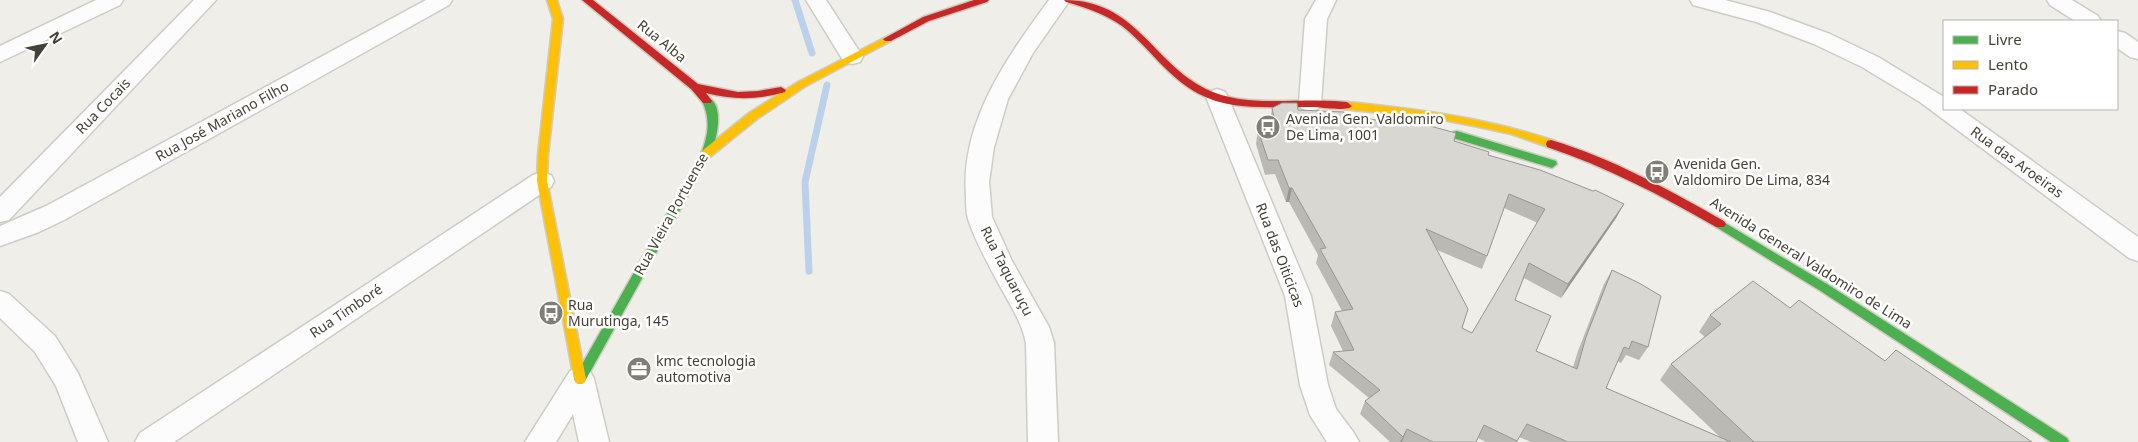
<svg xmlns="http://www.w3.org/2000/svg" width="2138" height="442" font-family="'Noto Sans',sans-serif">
  <rect width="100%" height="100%" fill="#efeee9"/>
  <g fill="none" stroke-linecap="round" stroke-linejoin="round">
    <g stroke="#bbd1eb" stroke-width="7">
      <path d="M795 0 812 53"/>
      <path d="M809 271 805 182 827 85"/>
    </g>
    <defs>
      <g id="street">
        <path d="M96 0H123L120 5 0 62V46Z"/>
        <path d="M194 0H216L9 220 0 222V197Z"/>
        <path d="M426 0H452L449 5 64 220 39 232 0 246V226L46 206Z"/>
        <path d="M806 0H826L863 57 860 62 852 64 844 62Z"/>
        <path d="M1049 0H1070L1033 53 1008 99 994 147 989 182 992 217 1012 261 1049 327 1054 343 1058 442H1028L1026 343C1022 323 1011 306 1001 288 989 266 976 243 968 219 966 212 966 203 966 196 960 122 1008 56 1049 0Z"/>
        <path d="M1316 0H1336L1327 19 1321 103 1318 109 1310 111 1302 109 1299 103 1305 19Z"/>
        <path d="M1690 0H1725L1770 12 1830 34 1878 57 1944 97V109H1960L2138 237V261L2129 258 1920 102 1862 67 1814 44 1756 22 1693 5Z"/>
        <path d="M2047 0H2072L2098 16 2101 21H2075L2050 5Z"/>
        <path d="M2117 31 2125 33 2138 42V59L2130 57 2117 48Z"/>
        <path d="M1217 89 1225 92 1228 97 1311 296 1328 385 1336 409 1354 433 1359 442H1327L1310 415 1300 385 1285 296 1206 97 1209 92Z"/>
        <path d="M542 172 551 175 554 181 551 187 174 442H135L140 433 533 175Z"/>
        <path d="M0 291 9 294 55 336 78 373 108 442H78L56 386 35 352 0 318Z"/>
        <path d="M580 367 590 371 594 379 609 442H579L573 414 556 442H525L570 371Z"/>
      </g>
      <g id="fast">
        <path d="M707 97C726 104 716 141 711 154L584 383 580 384 576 383 574 379 576 375 701 154C708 135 711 120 702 101Z"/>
        <path d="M1457 131 1556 161 1557 164 1552 168 1453 138 1452 135 1453 132Z"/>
        <path d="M1720 220 1827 284 2067 438 2069 442H2051L1819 290 1716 227 1714 224 1716 221Z"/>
      </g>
      <g id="slow">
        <path d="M547 0H557L563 19 548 155 547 181 586 379 584 383 580 384 576 383 574 379 537 181 538 155 553 19Z"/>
        <path d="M888 36 891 37 893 39 891 41 806 86 757 119 710 157H702L701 154 702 151 749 113 798 82Z"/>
        <path d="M1347 102C1418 109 1487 118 1555 141L1556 144 1551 148 1511 134 1474 126 1438 119 1343 109 1342 106Z"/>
      </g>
      <g id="jam">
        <path d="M582 0H593L698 84 738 92 758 91 781 87 786 90 785 92C758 100 733 100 706 93L712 101 711 103H703L691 89Z"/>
        <path d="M974 0H989L987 2 929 21 891 41H885L883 39 923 17Z"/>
        <path d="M1064 0C1136 0 1152 62 1206 89 1244 108 1294 98 1335 101L1347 102 1352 106C1347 112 1321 107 1312 107 1274 106 1233 112 1199 94 1168 78 1149 47 1122 26 1105 14 1085 7 1066 2Z"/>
        <path d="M1551 140C1612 158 1669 190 1724 221L1726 224 1724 227H1716C1662 196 1607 167 1547 147L1546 144 1547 141Z"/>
      </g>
    </defs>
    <use href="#street" stroke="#cdccc7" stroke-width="3"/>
    <use href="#fast" stroke="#ceccc0" stroke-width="3"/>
    <use href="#slow" stroke="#ceccc0" stroke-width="3"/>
    <use href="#jam" stroke="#ceccc0" stroke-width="3"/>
    <use href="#street" fill="#fdfcfc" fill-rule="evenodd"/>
    <use href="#fast" fill="#4caf50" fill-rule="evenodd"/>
    <use href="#slow" fill="#ffc107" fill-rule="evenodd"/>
    <use href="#jam" fill="#c62828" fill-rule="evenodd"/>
  </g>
  <path fill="#bbb9b4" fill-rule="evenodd" d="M1272 108 1345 114 1454 141 1488 155 1624 204 1616 218 1561 298 1524 278 1515 300 1536 351 1573 367 1578 351 1604 284 1612 270 1648 347 1639 360 1626 355 1621 363 1617 361 1606 388 1720 437 1660 380 1671 364 1705 337 1699 332 1710 315 1790 308 2032 442H1531L1519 437 1517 442H1486L1478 438 1476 442H1390L1360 414 1365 401 1369 398 1329 365 1333 352 1343 351 1331 326 1335 312 1342 311 1316 263 1318 255 1289 202H1286L1275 174 1265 175 1256 144 1258 130 1271 127 1270 123ZM1504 208 1538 223 1472 333 1462 328 1437 250 1482 269 1487 256Z"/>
  <g fill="#989692">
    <path d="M1289 188H1292L1289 202H1286Z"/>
    <path d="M1624 204 1616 218 1561 298 1568 284Z"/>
    <path d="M1407 429 1402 442H1400L1403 437Z"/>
  </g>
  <g fill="#d9d7d1" stroke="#989692" fill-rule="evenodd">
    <path d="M1282 103H1297L1298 110 1344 112 1345 114 1391 123 1393 116 1456 133 1454 141 1489 152 1488 155 1540 170 1593 191 1595 190 1624 204 1568 284 1529 263 1515 300 1551 316 1536 351 1577 369 1586 337 1612 270 1639 283 1661 296 1648 347 1632 341 1629 349 1624 347 1606 388 1731 442H1568L1527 424 1517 441 1484 425 1476 442H1433L1407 429 1403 437 1365 401 1380 390 1333 352 1354 350 1335 312 1353 309 1320 249 1326 248 1292 188H1289L1278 160H1268L1258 130 1276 126 1272 108ZM1509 194 1545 209 1472 333 1462 328 1468 309 1426 229 1487 256Z"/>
    <path d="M1753 281 1790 308 1799 300 1885 361 1896 350 2032 442H1754L1671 364 1721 324 1710 315Z"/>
  </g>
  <defs>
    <symbol id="bus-disc" viewBox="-11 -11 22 22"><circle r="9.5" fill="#807e75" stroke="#fff"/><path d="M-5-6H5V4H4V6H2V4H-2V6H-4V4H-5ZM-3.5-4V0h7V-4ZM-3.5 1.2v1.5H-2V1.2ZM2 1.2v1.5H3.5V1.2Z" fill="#fff"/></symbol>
    <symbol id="office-disc" viewBox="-11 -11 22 22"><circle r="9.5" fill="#807e75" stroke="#fff"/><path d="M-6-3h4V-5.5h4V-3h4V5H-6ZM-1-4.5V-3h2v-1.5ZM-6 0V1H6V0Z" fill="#fff"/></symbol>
  </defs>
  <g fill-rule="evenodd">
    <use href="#bus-disc" x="1254" y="113" width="28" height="28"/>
    <use href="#bus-disc" x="1643" y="158" width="28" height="28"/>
    <use href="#bus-disc" x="537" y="299" width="28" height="28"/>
    <use href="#office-disc" x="625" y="355" width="28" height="28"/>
  </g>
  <g text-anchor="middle" stroke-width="5" stroke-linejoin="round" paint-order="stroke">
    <g font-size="14" fill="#444136" stroke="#fff">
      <text transform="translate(662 41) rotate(39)" y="5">Rua Alba</text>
      <text transform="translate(103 106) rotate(-46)" y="5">Rua Cocais</text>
      <text transform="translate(222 121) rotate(-29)" y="5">Rua José Mariano Filho</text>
      <text transform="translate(2017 162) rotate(36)" y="5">Rua das Aroeiras</text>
      <text transform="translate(671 214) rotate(-61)" y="5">Rua Vieira Portuense</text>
      <text transform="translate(1280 255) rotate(69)" y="5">Rua das Oiticicas</text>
      <text transform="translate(1811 263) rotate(32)" y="5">Avenida General Valdomiro de Lima</text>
      <text transform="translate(1007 271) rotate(63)" y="5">Rua Taquaruçu</text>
      <text transform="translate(346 311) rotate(-34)" y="5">Rua Timboré</text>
    </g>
    <g font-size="14" fill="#444136" stroke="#fff" text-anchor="start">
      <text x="1286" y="124">Avenida Gen. Valdomiro<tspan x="1286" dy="16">De Lima, 1001</tspan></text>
      <text x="1674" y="169">Avenida Gen.<tspan x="1674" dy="16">Valdomiro De Lima, 834</tspan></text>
      <text x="568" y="310">Rua<tspan x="568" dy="16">Murutinga, 145</tspan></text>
      <text x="656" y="366">kmc tecnologia<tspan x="656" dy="16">automotiva</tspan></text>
    </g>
  </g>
  <rect x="1943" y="20" width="175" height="90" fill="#ffffff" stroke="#b4b3af"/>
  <rect x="1953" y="36" width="25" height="8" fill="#4caf50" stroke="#b4b3af"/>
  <text x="1988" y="45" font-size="15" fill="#444136">Livre</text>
  <rect x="1953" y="61" width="25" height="8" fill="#ffc107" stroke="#b4b3af"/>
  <text x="1988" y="70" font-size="15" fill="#444136">Lento</text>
  <rect x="1953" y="86" width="25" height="8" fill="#c62828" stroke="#b4b3af"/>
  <text x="1988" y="95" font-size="15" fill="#444136">Parado</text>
  <g transform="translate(45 45) rotate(57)" stroke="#ffffff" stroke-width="4" paint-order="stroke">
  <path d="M0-4L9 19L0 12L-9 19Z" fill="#444136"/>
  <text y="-8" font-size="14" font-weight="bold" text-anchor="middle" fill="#444136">N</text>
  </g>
</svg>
